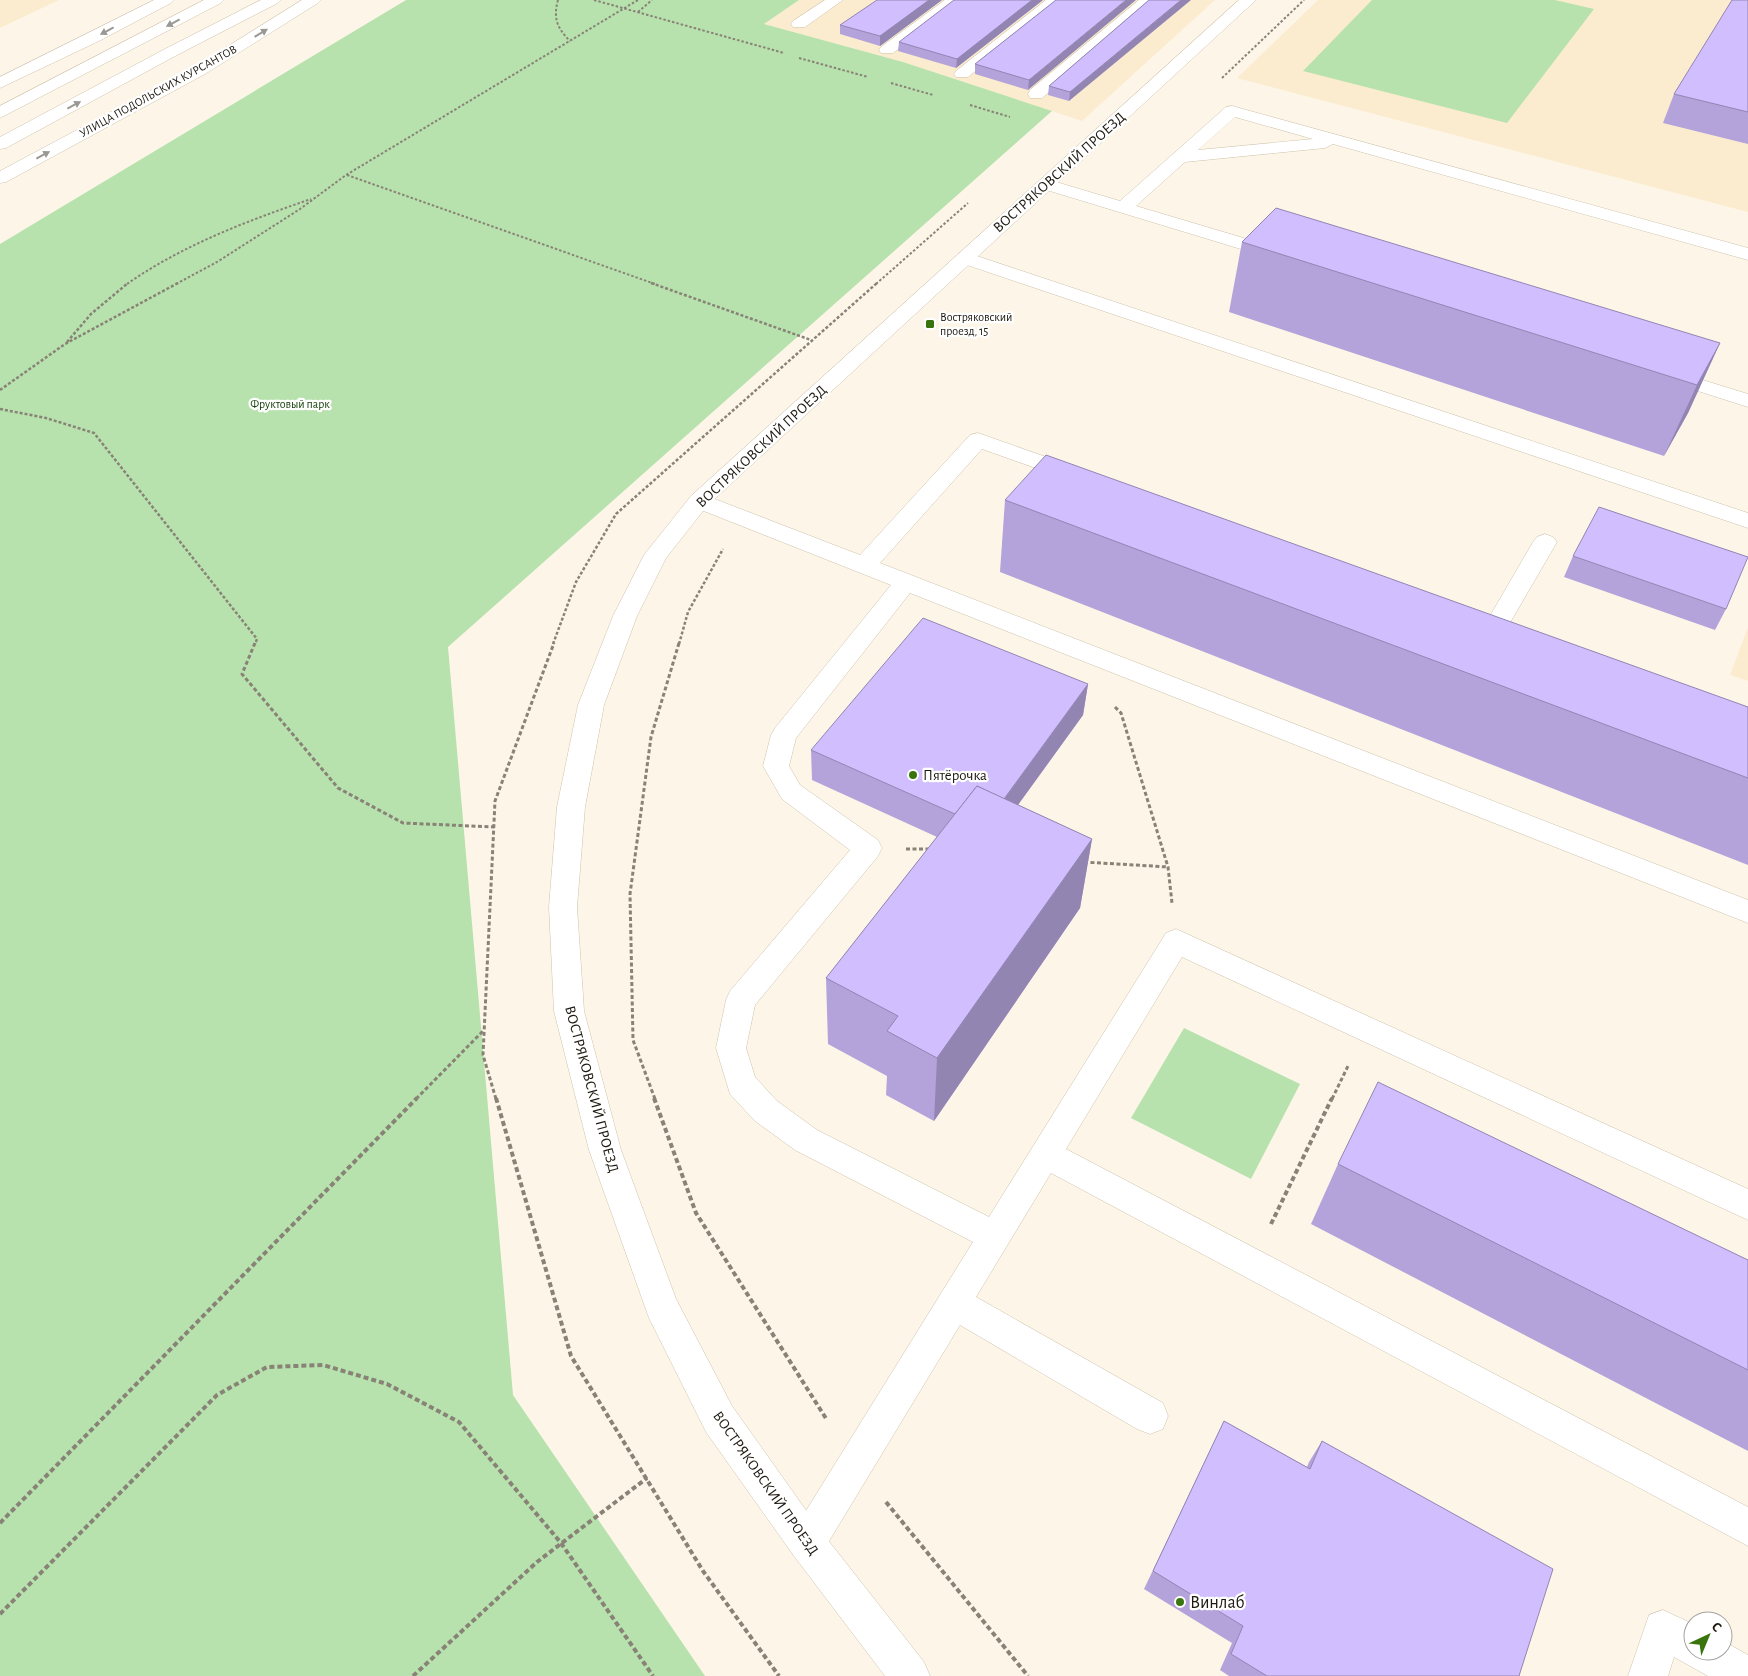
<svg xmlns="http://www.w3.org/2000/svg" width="1748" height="1676" font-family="'Alegreya Sans',sans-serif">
  <rect width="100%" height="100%" fill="#fdf6e8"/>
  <g fill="#fceccf">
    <path d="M0 0H59L0 28Z"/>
    <path d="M799 0H1215L1082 121 903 62 764 24Z"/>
    <path d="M1318 0H1748V212L1237 78Z"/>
    <path d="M1748 627V681L1730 675Z"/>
  </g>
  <g fill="#b7e2ad">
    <path d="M406 0H799L764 24 903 62 1052 111 448 647 513 1395 705 1676H0V244Z"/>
    <path d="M1372 0H1555L1594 9 1507 123 1303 71Z"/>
    <path d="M1184 1028 1300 1084 1251 1179 1131 1118Z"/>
  </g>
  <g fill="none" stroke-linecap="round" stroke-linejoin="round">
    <defs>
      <g id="service">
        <path d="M825 0H843L805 27H793L791 24 793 21Z"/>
        <path d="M945 0H963L893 53H881L879 50 881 47Z"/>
        <path d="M1046 0H1064L968 77H956L954 74 956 71Z"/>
        <path d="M1139 0H1156L1042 98H1030L1028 94 1030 90Z"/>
        <path d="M1232 106 1748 248V260L1333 144 1325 148 1185 162 1136 206 1284 250 1287 254 1284 258 1277 260 1040 188 1037 184 1040 180 1046 179 1120 201 1226 107ZM1235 117 1313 139 1198 150Z"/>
        <path d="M965 252 1748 513V528L958 262 955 258 958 254Z"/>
        <path d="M1664 368 1748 394V407L1657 378 1654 374 1657 370Z"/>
        <path d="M978 433 1083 470 1086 475 1083 480 1075 482 982 449 880 563 1748 900V923L910 593 796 738 789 766 800 785 878 840 882 848 878 856 755 1005 746 1048 755 1077 777 1101 817 1130 989 1217 1166 933 1176 929 1748 1189V1220L1182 957 1066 1149 1748 1507V1546L1051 1173 976 1297 1163 1403 1168 1416 1163 1429 1150 1434 1137 1429 960 1325 820 1556 807 1562 794 1556 788 1543 794 1530 973 1242 795 1150 755 1121 730 1094 716 1048 726 1000 730 991 850 850 782 799 763 766 771 735 775 728 891 585 691 506 688 501 691 496 699 494 707 496 860 555 970 435Z"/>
        <path d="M1545 534 1553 537 1557 542 1507 628 1504 634 1495 636 1486 634 1483 628 1533 542 1537 537Z"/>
        <path d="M1663 1610 1693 1624V1651H1723V1641L1748 1655V1676H1708L1674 1657 1668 1676H1628L1649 1615Z"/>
      </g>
      <path id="tertiary" d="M1239 0H1256L707 506 666 558 637 616 604 705 585 807 577 907 584 1011 621 1150 676 1299 732 1406 820 1530 924 1662 930 1676H885L794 1556 706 1432 649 1318 589 1150 554 1011 549 907 557 807 578 705 613 616 644 555 691 496Z"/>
      <g id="secondary">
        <path d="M154 0H174L171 3 99 41 0 88V77Z"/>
        <path d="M204 0H224L221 3 0 118V106Z"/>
        <path d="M261 0H281L278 3 177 55 6 148 0 149V137L165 49Z"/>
        <path d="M302 0H321L318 3 205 74 6 182 0 183V171L193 68Z"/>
      </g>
    </defs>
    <use href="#service" stroke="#cec2ac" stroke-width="1"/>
    <use href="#tertiary" stroke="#cec2ac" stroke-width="1"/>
    <use href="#secondary" stroke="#cec2ac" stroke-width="1"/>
    <g stroke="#888277" stroke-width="2" stroke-dasharray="2.5 2" stroke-linecap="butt">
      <path d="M558 0C553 18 557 28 570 41"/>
      <path d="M594 0 784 53"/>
      <path d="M638 12 652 0"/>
      <path d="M799 58 868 77"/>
      <path d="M1222 78 1304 0"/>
      <path d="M891 83 933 95"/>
      <path d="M970 105 1010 117"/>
      <path d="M347 175 655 284"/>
      <path d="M127 284C183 245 247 221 311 199"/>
      <path d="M176 284 217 262 300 209 346 175 638 0"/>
      <path d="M876 284 968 203"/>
    </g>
    <g stroke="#888277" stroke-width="2.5" stroke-dasharray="3 2" stroke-linecap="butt">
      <path d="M651 283 811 340"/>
      <path d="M67 342 91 314 128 283"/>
      <path d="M0 390 65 344 178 283"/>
      <path d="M0 409 46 418 94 433 257 639 255 644"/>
      <path d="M553 644 576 582 616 514 877 283"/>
      <path d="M679 644 688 612 723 549"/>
    </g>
    <g stroke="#888277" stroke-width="3" stroke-dasharray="4 2.5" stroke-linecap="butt">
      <path d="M255 643 242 674 338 788 403 823 494 827"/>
      <path d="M1115 707 1121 713 1168 867 1172 903"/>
      <path d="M906 849H930"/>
      <path d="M1084 862 1168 867"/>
      <path d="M416 1099 483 1031"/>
      <path d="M496 1099 483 1055 495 801 554 643"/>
      <path d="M655 1099 633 1040 630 894 651 737 679 643"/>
      <path d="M1332 1099 1348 1066"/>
    </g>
    <g stroke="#888277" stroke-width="4" stroke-dasharray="5 3" stroke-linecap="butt">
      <path d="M496 1098 571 1356 703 1571 779 1676"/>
      <path d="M654 1098 696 1213 827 1420"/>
      <path d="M1271 1224 1332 1098"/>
      <path d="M886 1502 1028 1676"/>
      <path d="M0 1523 417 1098"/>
      <path d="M0 1614 217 1395 267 1367 323 1365 387 1384 459 1422 561 1543 653 1676"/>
      <path d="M413 1676 537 1562 647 1478"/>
    </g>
    <use href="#service" fill="#fff" fill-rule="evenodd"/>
    <use href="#tertiary" fill="#fff" fill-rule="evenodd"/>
    <use href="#secondary" fill="#fff" fill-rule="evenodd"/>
  </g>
  <g fill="#b3a3da">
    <path d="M942 0 880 46 840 34V25Z"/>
    <path d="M1043 0 956 68 898 51 899 42Z"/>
    <path d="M1056 0 1028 90 975 74V64Z"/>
    <path d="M1149 0 1069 101 1048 95 1049 86Z"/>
    <path d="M1748 0V144L1663 123 1674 94Z"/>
    <path d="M1242 242 1720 343 1688 413 1664 456 1229 312Z"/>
    <path d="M1005 500 1748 707V865L1000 572Z"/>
    <path d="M1573 556 1726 609 1715 630 1564 577Z"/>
    <path d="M1088 684 1083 715 1018 805 1092 839 1080 908 934 1121 886 1095 887 1076 828 1044 826 978 937 837 812 780 811 750Z"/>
    <path d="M1338 1164 1748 1260V1451L1311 1224Z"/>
    <path d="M1224 1421 1307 1467 1309 1462 1322 1441 1519 1676H1229L1220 1670 1232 1643 1144 1589Z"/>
  </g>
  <g fill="#9285b2">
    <path d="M929 0H942L880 46V36Z"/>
    <path d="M1032 0H1043L956 68 957 59Z"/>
    <path d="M1126 0H1136L1028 90 1029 80Z"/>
    <path d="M1181 0H1191L1069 101 1070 92Z"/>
    <path d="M1720 343 1688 413 1664 456 1697 385Z"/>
    <path d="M1088 684 1083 715 981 856 984 827Z"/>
    <path d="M1092 839 1080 908 934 1121 937 1058Z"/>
  </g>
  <g fill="#d0befe" stroke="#9285b2">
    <path d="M877 0H929L880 36 840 25Z"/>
    <path d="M954 0H1032L957 59 899 42Z"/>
    <path d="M1056 0H1126L1029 80 975 64Z"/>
    <path d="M1149 0H1181L1070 92 1049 86Z"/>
    <path d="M1732 0H1748V112L1674 94Z"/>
    <path d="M1276 208 1720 343 1697 385 1242 242Z"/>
    <path d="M1046 455 1748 707V778L1005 500Z"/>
    <path d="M1599 507 1748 557 1726 609 1573 556Z"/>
    <path d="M923 618 1088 684 1004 799 977 786 955 814 811 750Z"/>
    <path d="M977 786 1092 839 937 1058 887 1031 898 1016 826 978Z"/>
    <path d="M1378 1082 1748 1260V1370L1338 1164Z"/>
    <path d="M1224 1421 1310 1469 1322 1441 1553 1569 1519 1676H1267L1231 1654 1243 1626 1153 1571Z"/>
  </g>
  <defs><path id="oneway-solid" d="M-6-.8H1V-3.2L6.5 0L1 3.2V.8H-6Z" transform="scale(1.25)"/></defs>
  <g fill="#9a9894">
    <use href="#oneway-solid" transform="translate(173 23) rotate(152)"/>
    <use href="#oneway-solid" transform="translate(107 31) rotate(152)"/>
    <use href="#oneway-solid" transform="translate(261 33) rotate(-31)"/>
    <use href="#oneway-solid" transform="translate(74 105) rotate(-28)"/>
    <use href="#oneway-solid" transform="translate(43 155) rotate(-28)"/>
  </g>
  <g fill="#39750c" stroke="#fff" stroke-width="2">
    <rect x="925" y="319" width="10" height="10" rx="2.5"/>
    <circle cx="913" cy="775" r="5"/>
    <circle cx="1180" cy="1602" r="5"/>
  </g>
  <g text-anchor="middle" stroke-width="4.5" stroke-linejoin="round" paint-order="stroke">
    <g font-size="12" fill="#1e1a12" stroke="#fff">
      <text transform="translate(158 91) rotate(-29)" y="4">УЛИЦА ПОДОЛЬСКИХ КУРСАНТОВ</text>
    </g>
    <g font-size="12" fill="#1e1a12" stroke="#fff" text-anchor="start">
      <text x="940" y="321">Востряковский<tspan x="940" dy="14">проезд, 15</tspan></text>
    </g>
    <g font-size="12" fill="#103c05" stroke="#fff">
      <text x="290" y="408">Фруктовый парк</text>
    </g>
    <g font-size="15" fill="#1e1a12" stroke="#fff">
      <text transform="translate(1059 172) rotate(-42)" y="5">ВОСТРЯКОВСКИЙ ПРОЕЗД</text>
      <text transform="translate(761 446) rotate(-43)" y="5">ВОСТРЯКОВСКИЙ ПРОЕЗД</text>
      <text transform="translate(592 1089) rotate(75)" y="5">ВОСТРЯКОВСКИЙ ПРОЕЗД</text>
      <text transform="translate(766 1483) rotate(55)" y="5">ВОСТРЯКОВСКИЙ ПРОЕЗД</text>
    </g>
    <g font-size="15" fill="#1e1a12" stroke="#fff" text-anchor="start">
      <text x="923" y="780">Пятёрочка</text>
    </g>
    <g font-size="18" fill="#1e1a12" stroke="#fff" text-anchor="start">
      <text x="1190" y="1608">Винлаб</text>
    </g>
  </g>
  <g transform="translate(1708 1636) rotate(44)"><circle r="24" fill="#ffffff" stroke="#a5a3a0"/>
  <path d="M0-4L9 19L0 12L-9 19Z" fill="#39750c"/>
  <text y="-8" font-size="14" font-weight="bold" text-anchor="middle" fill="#1e1a12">С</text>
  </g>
</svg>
